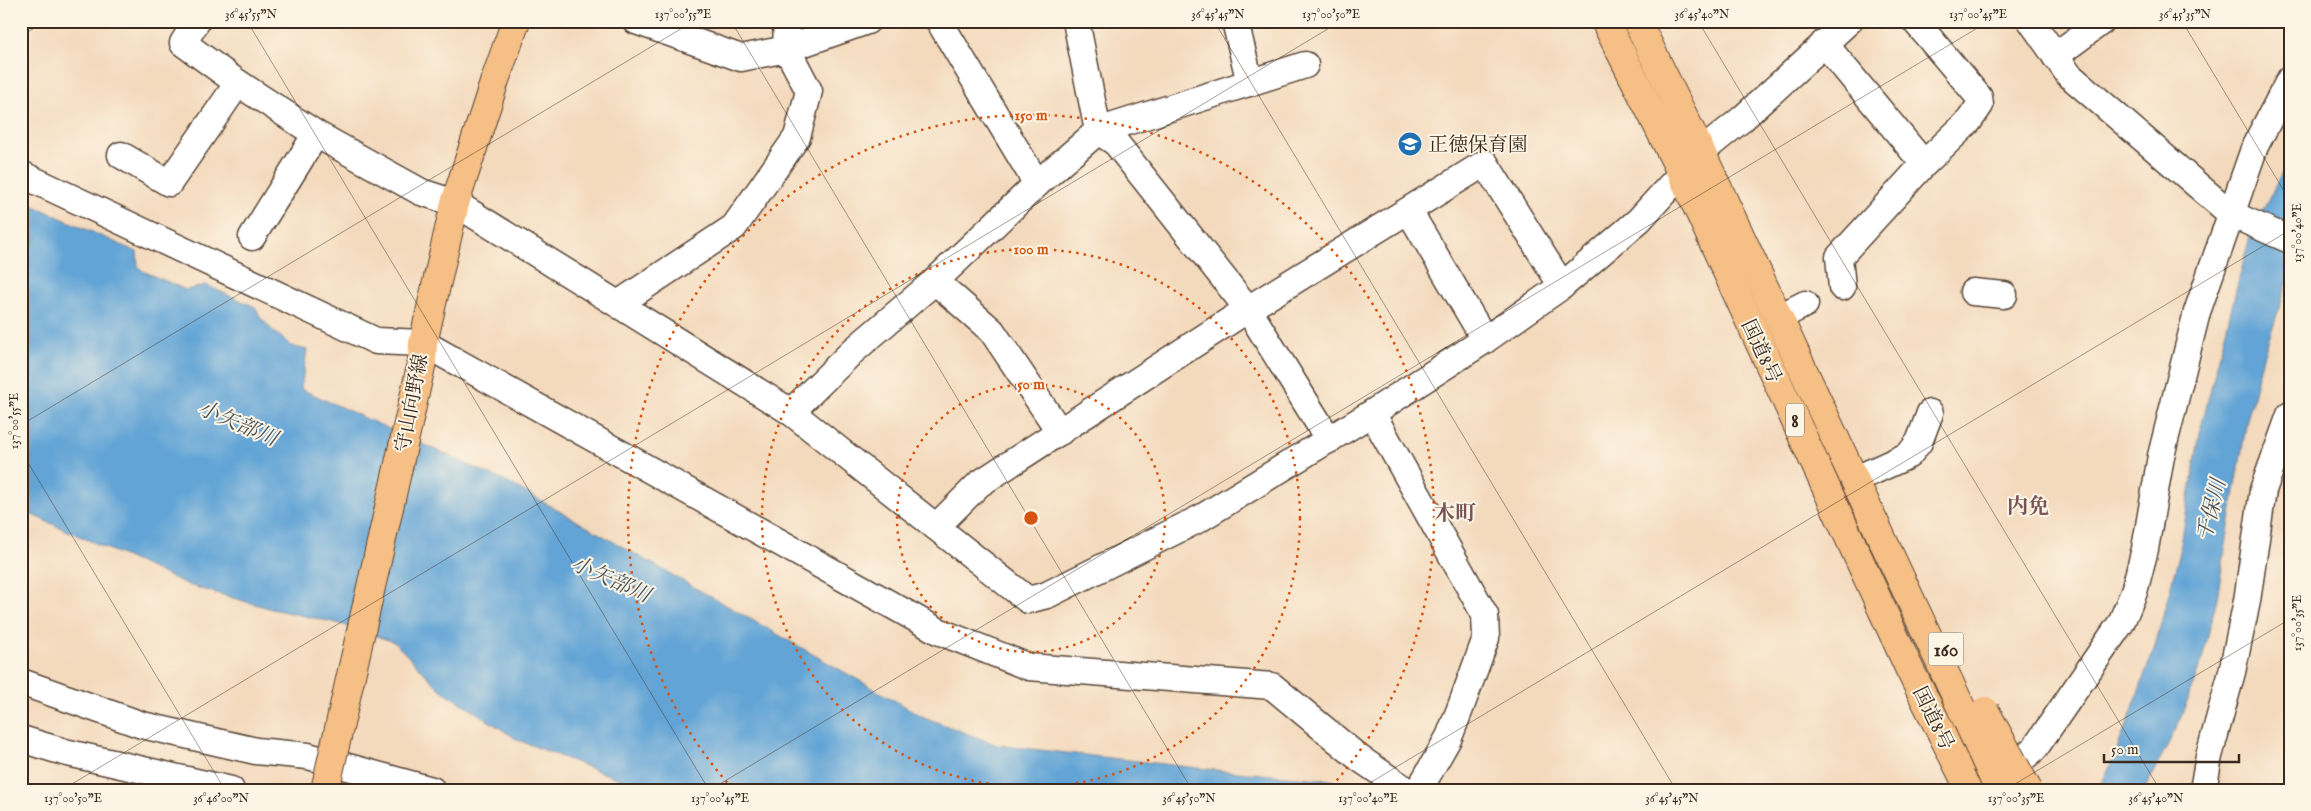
<svg xmlns="http://www.w3.org/2000/svg" width="2311" height="811" font-family="'IM FELL English','Noto Serif JP',serif">
  <rect width="100%" height="100%" fill="#fcf5e5"/>
  <filter id="ink" filterUnits="userSpaceOnUse"><feTurbulence type="fractalNoise" baseFrequency=".02" numOctaves="2"/><feDisplacementMap in="SourceGraphic" scale="10" xChannelSelector="R" yChannelSelector="G"/><feConvolveMatrix kernelMatrix="1 2 1 2 8 2 1 2 1" color-interpolation-filters="sRGB"/></filter>
  <filter id="wash" filterUnits="userSpaceOnUse"><feTurbulence type="fractalNoise" baseFrequency=".0096" numOctaves="4" result="noise"/><feDisplacementMap in="SourceGraphic" scale="20" xChannelSelector="R" yChannelSelector="G"/><feGaussianBlur stdDeviation="1.12" result="paint"/><feColorMatrix in="noise" values="0 0 0 0 0 0 0 0 0 0 0 0 0 0 0 0 0 1.4 0 .05"/><feComposite in="paint" operator="in"/></filter>
  <g filter="url(#wash)">
    <rect width="100%" height="100%" fill="#f4dabd"/>
    <g fill="#62a4d6" stroke="#4e677a">
      <path d="M2290 157V275L2263 357 2247 420 2217 598 2202 660 2178 725 2144 790H2097L2108 771 2127 724 2155 646 2179 555 2201 427 2250 236Z"/>
      <path d="M21 200 137 252 138 266 143 271 186 290 206 285 255 307 260 317 273 331 292 346 307 350 301 389 513 485 924 717 997 745 1225 771 1332 780 1348 790H647L518 740 440 689 394 642 337 623 272 609 191 586 21 510Z"/>
    </g>
  </g>
  <g filter="url(#ink)">
    <g fill="none" stroke-linecap="round" stroke-linejoin="round">
      <defs>
        <g id="minor">
          <path d="M197 21 183 43 238 83 316 134 421 192 455 203 791 412 1028 600 1047 595 1201 518 1372 413 1485 340 1562 286 1639 220 1701 152 1742 119 1849 21"/>
          <path d="M636 21 741 58 787 49 867 21"/>
          <path d="M939 21 1037 184"/>
          <path d="M1076 21 1098 131 1116 143 1248 309 1329 440"/>
          <path d="M1235 21 1250 83"/>
          <path d="M2031 21 2069 75 2231 214 2290 240"/>
          <path d="M1824 43 1924 164 1969 121 1980 105 1979 97 1915 21"/>
          <path d="M2055 56 2102 21"/>
          <path d="M121 155 169 183 238 83"/>
          <path d="M21 174 376 341 423 343 938 631 1029 667 1272 686 1359 758 1406 790"/>
          <path d="M1409 211 1485 340"/>
          <path d="M252 237 316 134"/>
          <path d="M935 281 992 331 1060 432"/>
          <path d="M1842 287 1839 257 1924 164"/>
          <path d="M1973 292 2004 295"/>
          <path d="M618 304 734 227 797 137 809 91 787 49 786 21"/>
          <path d="M1778 318 1805 304"/>
          <path d="M791 412 853 351 935 281 1037 184 1098 131 1305 65"/>
          <path d="M1372 413 1485 615 1486 638 1460 709 1449 737 1419 790"/>
          <path d="M1854 480 1909 455 1919 442 1930 413"/>
          <path d="M936 527 979 484 1248 309 1485 163 1562 286"/>
          <path d="M21 682 142 725 256 751 308 756 432 790"/>
          <path d="M21 739 64 752 231 790"/>
          <path d="M1997 780 2035 748 2121 623 2134 592 2145 549 2161 456 2197 312 2255 146 2290 79"/>
          <path d="M2203 790 2209 756 2232 672 2247 601 2263 490 2290 415"/>
        </g>
        <path id="major" d="M422 362 423 343 455 203 495 80 516 21"/>
        <g id="highway">
          <path d="M1605 21 1681 172 1909 668 1970 790"/>
          <path d="M1637 21 1701 152 1967 720"/>
        </g>
      </defs>
      <use href="#minor" stroke="#574436" stroke-width="29"/>
      <use href="#major" stroke="#574436" stroke-width="30"/>
      <use href="#highway" stroke="#574436" stroke-width="30"/>
      <use href="#minor" stroke="#fff" stroke-width="26"/>
      <use href="#major" stroke="#f5bf86" stroke-width="28"/>
      <use href="#highway" stroke="#f5bf86" stroke-width="28"/>
      <defs>
        <path id="major-bridge" d="M325 790 422 362"/>
        <g id="highway-bridge">
          <path d="M1985 711 2028 790"/>
          <path d="M1967 720 1999 790"/>
        </g>
      </defs>
      <use href="#major-bridge" stroke="#574436" stroke-width="30" stroke-linecap="butt"/>
      <use href="#highway-bridge" stroke="#574436" stroke-width="30" stroke-linecap="butt"/>
      <use href="#major-bridge" stroke="#f5bf86" stroke-width="28"/>
      <use href="#highway-bridge" stroke="#f5bf86" stroke-width="28"/>
    </g>
  </g>
  <path fill="none" stroke="#3b2a1e" stroke-width="1" stroke-opacity="0.45" d="M247 21 709 790M731 21 1192 790M1214 21 1676 790M1698 21 2160 790M2182 21 2290 201M21 36 46 21M21 425 694 21M21 451 225 790M62 790 1341 21M710 790 1989 21M1358 790 2290 230M2005 790 2290 619"/>
  <g fill="none" stroke="#d7540e" stroke-width="2.5" stroke-dasharray="2.5 5">
    <circle cx="1031" cy="518" r="134"/>
    <circle cx="1031" cy="518" r="269"/>
    <path d="M732 788A403 403 0 1 1 1330 788"/>
  </g>
  <defs>
    <symbol id="school-disc" viewBox="-11 -11 22 22"><circle r="9.5" fill="#1f6fb2" stroke="#fcf5e5"/><path d="M0-5L7-2L0 1L-7-2ZM-4 1L0 2.5L4 1V4Q0 6-4 4Z" fill="#fff"/></symbol>
  </defs>
  <g fill-rule="evenodd">
    <use href="#school-disc" x="1396" y="130" width="28" height="28"/>
  </g>
  <g text-anchor="middle" stroke-width="4" stroke-linejoin="round" paint-order="stroke">
    <g fill="#fcf5e5" stroke="#75675a" stroke-width="1">
      <rect x="1786" y="403.5" width="18" height="33" rx="4"/>
      <rect x="1928.5" y="632.5" width="35" height="33" rx="4"/>
    </g>
    <g font-size="19" font-weight="bold" fill="#3b2a1e">
      <text x="1795" y="427">8</text>
      <text x="1946" y="656">160</text>
    </g>
    <g font-size="20" fill="#3b2a1e" stroke="#fcf5e5" text-anchor="start">
      <text x="1428" y="151">正徳保育園</text>
    </g>
    <g font-size="20" fill="#3b2a1e" stroke="#fcf5e5">
      <text transform="translate(1762 351) rotate(65)" y="7">国道8号</text>
      <text transform="translate(411 403) rotate(-79)" y="7">守山向野線</text>
      <text transform="translate(1934 718) rotate(64)" y="7">国道8号</text>
    </g>
    <g font-size="21" font-style="italic" fill="#49555e" stroke="#fcf5e5">
      <text transform="translate(238 423) rotate(23)" y="7">小矢部川</text>
      <text transform="translate(2211 510) rotate(-76)" y="7">千保川</text>
      <text transform="translate(611 579) rotate(24)" y="7">小矢部川</text>
    </g>
    <g font-size="21" font-weight="bold" fill="#775355" stroke="#fcf5e5">
      <text x="2028" y="513">内免</text>
      <text x="1455" y="520">木町</text>
    </g>
  </g>
  <circle cx="1031" cy="518" r="8" fill="#d7540e" stroke="#fcf5e5" stroke-width="2.5"/>
  <g font-size="15" text-anchor="middle" font-weight="bold" fill="#d7540e" stroke="#fcf5e5" stroke-width="4" stroke-linejoin="round" paint-order="stroke">
    <text x="1031" y="120">150 m</text>
    <text x="1031" y="254">100 m</text>
    <text x="1031" y="389">50 m</text>
  </g>
  <rect width="2311" height="811" fill="none" stroke="#fcf5e5" stroke-width="55"/>
  <path d="M2104 754v8h135v-8" fill="none" stroke="#3b2a1e" stroke-width="2.5"/>
  <text x="2111" y="754" font-size="15" fill="#3b2a1e" stroke="#fcf5e5" stroke-width="4" paint-order="stroke">50 m</text>
  <rect x="28" y="28" width="2256" height="756" fill="none" stroke="#3b2a1e" stroke-width="2"/>
  <g font-size="12" text-anchor="middle" fill="#3b2a1e">
    <text x="251" y="18">36°45'55"N</text>
    <text x="683" y="18">137°00'55"E</text>
    <text x="1218" y="18">36°45'45"N</text>
    <text x="1331" y="18">137°00'50"E</text>
    <text x="1702" y="18">36°45'40"N</text>
    <text x="1978" y="18">137°00'45"E</text>
    <text x="2185" y="18">36°45'35"N</text>
    <text transform="translate(2297 233) rotate(-90)" y="4">137°00'40"E</text>
    <text transform="translate(14 421) rotate(-90)" y="4">137°00'55"E</text>
    <text transform="translate(2297 623) rotate(-90)" y="4">137°00'35"E</text>
    <text x="73" y="802">137°00'50"E</text>
    <text x="221" y="802">36°46'00"N</text>
    <text x="720" y="802">137°00'45"E</text>
    <text x="1189" y="802">36°45'50"N</text>
    <text x="1368" y="802">137°00'40"E</text>
    <text x="1672" y="802">36°45'45"N</text>
    <text x="2016" y="802">137°00'35"E</text>
    <text x="2156" y="802">36°45'40"N</text>
  </g>
</svg>
